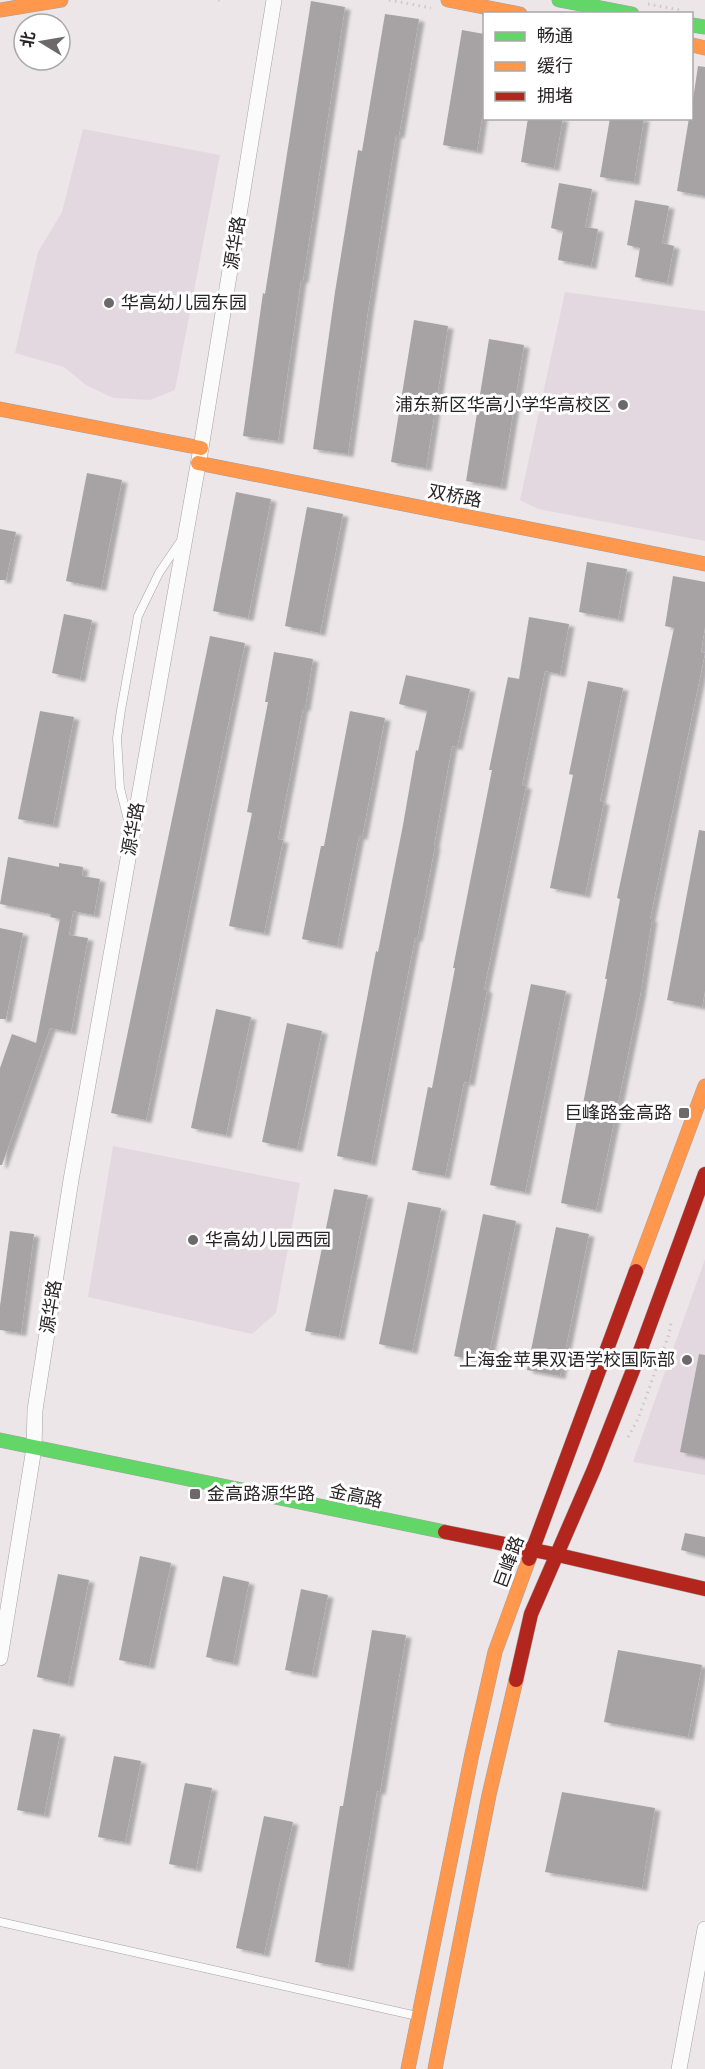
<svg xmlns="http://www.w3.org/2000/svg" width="705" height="2069" font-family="'Public Sans','Noto Sans SC',sans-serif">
  <defs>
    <filter id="shadow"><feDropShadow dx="5.5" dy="3" stdDeviation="1.5" flood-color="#0004"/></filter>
  </defs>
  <rect width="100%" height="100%" fill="#ece6e9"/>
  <g fill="#e3d8df">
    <path d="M83 129 220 155 175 390 150 400 113 398 86 385 64 367 15 353 38 252 62 212Z"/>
    <path d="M565 292 705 311V541L538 509 520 500Z"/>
    <path d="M113 1146 300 1183 276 1313 252 1334 88 1297Z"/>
    <path d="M705 1259V1475L633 1462Z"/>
  </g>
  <g fill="#a7a3a5" filter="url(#shadow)">
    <path d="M311 1 345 7 303 280H301L278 441 243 436 263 293 265 294Z"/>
    <path d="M385 14 419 19 399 135H396L368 311 348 454 313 449 335 292 358 150 362 151Z"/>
    <path d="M462 30 484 34V104L477 151 443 145Z"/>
    <path d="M698 66 705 67V196L677 191 689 118H692V106Z"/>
    <path d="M528 118H563L554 168 521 162Z"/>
    <path d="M610 118H644L634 182 600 177Z"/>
    <path d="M559 183 592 189 585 227 598 229 591 266 558 260 563 231 551 228Z"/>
    <path d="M635 200 669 206 662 243 674 246 667 283 635 277 640 248 627 245Z"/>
    <path d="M414 320 448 326 426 468 391 462Z"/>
    <path d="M489 339 524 345 501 487 466 481Z"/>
    <path d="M87 473 122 480 101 588 66 581Z"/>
    <path d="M236 492 271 499 248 618 213 611Z"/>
    <path d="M307 507 343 514 320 633 285 626Z"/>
    <path d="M0 529 16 532 6 580H0Z"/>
    <path d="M587 562 627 569 618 619 579 612Z"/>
    <path d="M673 576 705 582V627L701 652 705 653 650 919H652L640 996 596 1210 561 1203 580 1104H583L607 979H605L620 899 617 898 674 628 665 626Z"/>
    <path d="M64 614 92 620 80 679 52 673Z"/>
    <path d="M529 617 569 624 560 674 545 671 522 785 526 786 484 989 487 990 469 1083 464 1082 445 1176 412 1170 428 1087 432 1088 455 968H453L492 770H489L508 677 519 679Z"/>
    <path d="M210 636 245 643 146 1120 111 1113Z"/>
    <path d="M274 652 313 659 305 708H303L278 839 283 840 264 933 229 926 252 813 247 812 268 702H265Z"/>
    <path d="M406 675 470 689 457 747 452 746 434 845 435 846 417 939 415 938 371 1163 337 1156 376 951 378 952 403 825 416 750 418 751 427 711 399 704Z"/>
    <path d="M588 681 623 688 600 801 604 802 585 895 550 888 573 775 569 774Z"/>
    <path d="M40 711 74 717 53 825 18 819Z"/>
    <path d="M350 711 385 718 362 837 359 836 337 946 302 939 321 846H324Z"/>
    <path d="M699 830 705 831V991L702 1007 667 1000Z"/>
    <path d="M8 857 59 867V863L83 867 82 876 100 879 94 915 73 911 69 935 88 938 71 1032 50 1028 2 1165H0V1068L12 1034 36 1043 60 919 50 917 51 914 0 904Z"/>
    <path d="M0 928 23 933 6 1019H0Z"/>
    <path d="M531 984 566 991 525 1192 490 1185Z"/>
    <path d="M216 1009 251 1017 226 1135 191 1128Z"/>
    <path d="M287 1023 322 1031 297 1149 262 1142Z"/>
    <path d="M334 1189 368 1195 339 1337 305 1331Z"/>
    <path d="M408 1202 441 1208 412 1351 379 1344Z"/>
    <path d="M483 1214 516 1221 487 1363 454 1356Z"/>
    <path d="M556 1227 589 1234 560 1376 527 1370Z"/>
    <path d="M10 1231 34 1234 21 1333 0 1330V1306Z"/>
    <path d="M699 1354 705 1355V1457L680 1452Z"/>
    <path d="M685 1533 705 1537V1556L681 1550Z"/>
    <path d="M140 1556 171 1563 149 1666 119 1660Z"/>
    <path d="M58 1574 89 1580 68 1684 37 1677Z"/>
    <path d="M223 1576 249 1582 233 1663 206 1657Z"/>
    <path d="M301 1589 328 1595 312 1675 285 1670Z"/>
    <path d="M372 1630 406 1635 380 1792 377 1791 348 1968 315 1962 340 1806H343Z"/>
    <path d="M618 1650 702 1665 688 1737 604 1722Z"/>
    <path d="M33 1729 60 1734 44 1815 17 1810Z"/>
    <path d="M114 1756 141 1761 125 1842 98 1837Z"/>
    <path d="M185 1783 212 1788 196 1869 169 1864Z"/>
    <path d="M562 1792 655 1808 642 1888 545 1872Z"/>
    <path d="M264 1816 293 1822 264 1954 236 1948Z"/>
  </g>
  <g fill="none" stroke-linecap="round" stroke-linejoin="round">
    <defs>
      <g id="lane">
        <path d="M130 828 120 788 117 738 121 710 138 616 159 573 180 542"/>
        <path d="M0 1922 417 2016"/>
      </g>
      <g id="street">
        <path d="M0 1658 34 1448 35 1410 71 1180 201 448 274 0"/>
        <path d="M679 2069 705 1929"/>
      </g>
      <g id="fast">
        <path d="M559 0 632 14"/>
        <path d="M692 25 705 27"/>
        <path d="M0 1440 445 1532"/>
      </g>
      <g id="slow">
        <path d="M448 0 520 14"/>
        <path d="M0 10 61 0"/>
        <path d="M692 45 705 48"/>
        <path d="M0 409 201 448"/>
        <path d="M198 463 705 564"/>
        <path d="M636 1271 705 1086"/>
        <path d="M408 2069 472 1754 495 1652 529 1559"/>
        <path d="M435 2069 489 1795 516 1680"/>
      </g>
      <g id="jam">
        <path d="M445 1532 558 1555 705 1589"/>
        <path d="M529 1559 636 1271"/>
        <path d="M516 1680 531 1614 594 1469 635 1365 705 1174"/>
      </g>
    </defs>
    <use href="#lane" stroke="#a5a1a3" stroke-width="9"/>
    <use href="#street" stroke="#a5a1a3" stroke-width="16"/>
    <use href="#fast" stroke="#a5a1a3" stroke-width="15"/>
    <use href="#slow" stroke="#a5a1a3" stroke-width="15"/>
    <use href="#jam" stroke="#a5a1a3" stroke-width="15"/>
    <g stroke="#cac8c9" stroke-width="3" stroke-dasharray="1.5 4.5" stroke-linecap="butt">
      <path d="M218 0H223"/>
      <path d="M389 0 431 8"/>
      <path d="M648 4 680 10"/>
      <path d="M628 1437 638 1419 669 1334 671 1323"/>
    </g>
    <use href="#lane" stroke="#fcfbfc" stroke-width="8"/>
    <use href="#street" stroke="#fcfbfc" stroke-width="15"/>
    <use href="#fast" stroke="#63d668" stroke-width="14"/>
    <use href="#slow" stroke="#ff974d" stroke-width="14"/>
    <use href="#jam" stroke="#b3261e" stroke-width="14"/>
  </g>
  <g fill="#6d696b" stroke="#fff" stroke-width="2">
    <circle cx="109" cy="303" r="6"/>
    <circle cx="623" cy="405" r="6"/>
    <rect x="678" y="1107" width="12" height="12" rx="3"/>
    <circle cx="193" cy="1240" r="6"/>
    <circle cx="687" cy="1360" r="6"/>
    <rect x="189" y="1488" width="12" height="12" rx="3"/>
  </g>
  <g text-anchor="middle" stroke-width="6" stroke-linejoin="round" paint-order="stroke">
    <g font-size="18" fill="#292527" stroke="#fff">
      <text transform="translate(235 243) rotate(-81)" y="6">源华路</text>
      <text transform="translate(455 496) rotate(11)" y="6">双桥路</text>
      <text transform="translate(133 829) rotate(-80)" y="6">源华路</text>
      <text transform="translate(51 1307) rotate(-81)" y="6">源华路</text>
      <text transform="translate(356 1496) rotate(12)" y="6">金高路</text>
      <text transform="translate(509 1562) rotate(-70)" y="6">巨峰路</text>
    </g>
    <g font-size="18" fill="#292527" stroke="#fff" text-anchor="start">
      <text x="121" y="309">华高幼儿园东园</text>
      <text x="611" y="411" text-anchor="end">浦东新区华高小学华高校区</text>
      <text x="672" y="1119" text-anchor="end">巨峰路金高路</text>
      <text x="205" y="1246">华高幼儿园西园</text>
      <text x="675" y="1366" text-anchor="end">上海金苹果双语学校国际部</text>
      <text x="207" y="1500">金高路源华路</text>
    </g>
  </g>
  <rect x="483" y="12" width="210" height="108" fill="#ffffff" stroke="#a9a8a9" stroke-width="1.5"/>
  <rect x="495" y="32" width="30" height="9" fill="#63d668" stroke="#a9a8a9" stroke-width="1.5"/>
  <text x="537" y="42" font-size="18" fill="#292527">畅通</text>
  <rect x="495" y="62" width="30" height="9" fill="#ff974d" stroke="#a9a8a9" stroke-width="1.5"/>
  <text x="537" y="72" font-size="18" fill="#292527">缓行</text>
  <rect x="495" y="92" width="30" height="9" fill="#b3261e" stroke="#a9a8a9" stroke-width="1.5"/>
  <text x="537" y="102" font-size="18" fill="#292527">拥堵</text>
  <g transform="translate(42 42) rotate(281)"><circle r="28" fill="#ffffff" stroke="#a9a8a9" stroke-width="1.5"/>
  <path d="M0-4.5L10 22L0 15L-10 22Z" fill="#6d696b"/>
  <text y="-9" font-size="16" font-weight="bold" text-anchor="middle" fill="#292527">北</text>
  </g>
</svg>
